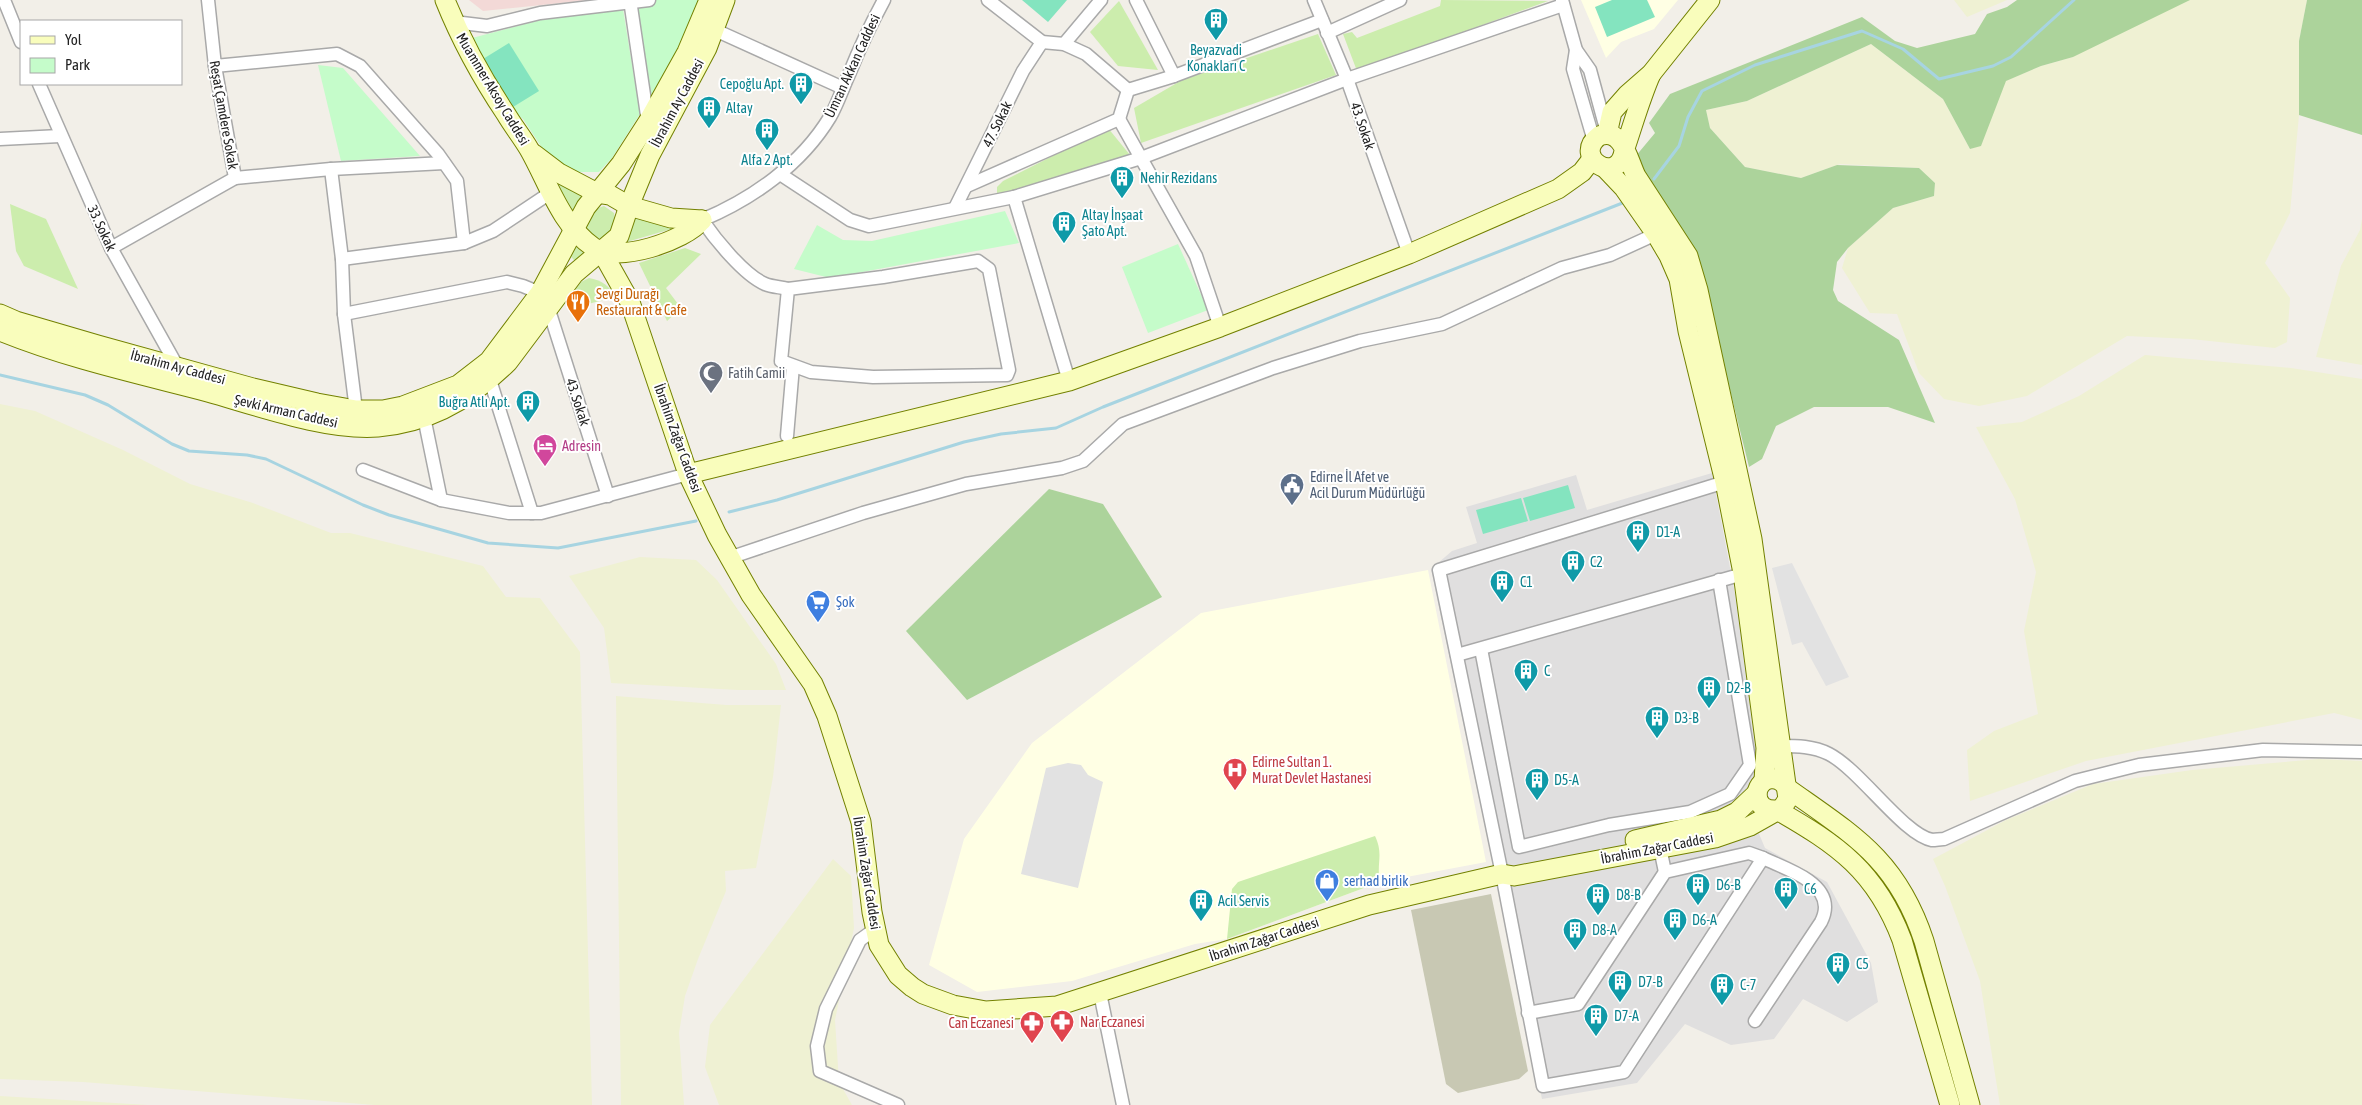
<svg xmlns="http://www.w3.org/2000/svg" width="2362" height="1105" font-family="'Asap Condensed',sans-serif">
  <rect width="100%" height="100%" fill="#f2efe8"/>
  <path fill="#e0dfdf" d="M1712 473 1736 599 1759 757 1751 815 1765 848 1827 882 1871 963 1878 1002 1847 1022 1803 999 1774 1039 1731 1045 1685 1024 1637 1083 1542 1099 1431 569 1452 551 1477 543 1466 507 1576 475 1587 510Z"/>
  <path fill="#f3d9d7" d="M469 0H590L483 11Z"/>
  <g fill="#ffffe4">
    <path d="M1581 0H1678L1654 29 1621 42 1606 58Z"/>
    <path d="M1428 570 1486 862 1380 882 1227 939 1195 944 1072 981 977 992 929 965 964 839 1032 743 1201 613Z"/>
  </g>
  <path fill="#c8c8b3" d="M1491 894 1528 1071 1519 1079 1458 1093 1446 1084 1411 910Z"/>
  <g fill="#eff1d3">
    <path d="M1954 0H2007L1967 17Z"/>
    <path d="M2124 0H2307L2299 41V115L2290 213 2265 263 2290 298 2287 342 2275 348 2191 339 2127 336 2027 396 1979 406 1944 399 1919 373 1897 314 1870 313 1842 268 1848 248 1893 208 1934 196 1935 183 1919 168 1840 164 1801 178 1745 167 1710 128 1706 110 1747 101 1871 44 1943 99 1970 149 1981 145 2005 81 2041 66 2073 57Z"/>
    <path d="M2362 219V365L2316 357 2341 266 2360 230Z"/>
    <path d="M2145 355 2291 368 2362 379V720L2334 713 2086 761 1970 801 1967 750 1994 731 2038 714 2024 631 2036 572 2015 499 1976 427 2022 422 2079 396Z"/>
    <path d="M0 404 35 411 123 450 190 484 253 503 331 533H350L483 566 506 597 540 598 580 652 592 1105H375L83 1082 0 1079Z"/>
    <path d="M640 557 696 560 717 580 776 664 786 690H738L611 683 604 628 569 576Z"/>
    <path d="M616 696 726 705H781L773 777 756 868 725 871 726 891 698 959 685 996 679 1033 684 1105H621Z"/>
    <path d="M2319 759 2362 761V1105H2000L1980 981 1945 886 1933 859 2006 820 2093 784 2192 770Z"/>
    <path d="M833 859 851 876 854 928 835 1020 839 1082 852 1105H719L705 1067 710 1025Z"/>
    <path d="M0 1096 148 1105H0Z"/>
  </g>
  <g fill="#ccedad">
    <path d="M1441 0 1548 1 1357 71 1343 34 1352 32 1357 38 1440 6Z"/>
    <path d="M1119 1 1158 70 1118 66 1090 32Z"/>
    <path d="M1318 34 1336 75 1141 143 1134 108 1182 80Z"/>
    <path d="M1108 128 1130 155 1007 192 997 193V187L1003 181Z"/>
    <path d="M548 177 584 197 573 213Z"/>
    <path d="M10 204 46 219 78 289 24 266 16 251Z"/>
    <path d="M604 206 614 213C617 226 608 239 594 239L585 229C586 216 592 210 604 206Z"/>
    <path d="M635 216 682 226 623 243Z"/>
    <path d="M574 245 586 255 577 263 569 255Z"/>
    <path d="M685 248 701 254 666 288 681 308 667 321 639 263Z"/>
    <path d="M589 278C601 280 611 286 614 297L570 309 565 303 581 282Z"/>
    <path d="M1375 836C1384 855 1376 863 1380 882L1227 939 1232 889 1238 882Z"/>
  </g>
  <g fill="#acd39b">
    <path d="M2017 0H2190L2073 57 2041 66 2006 81 1981 146 1970 149 1943 99 1871 44 1747 101 1706 110 1710 128 1745 167 1801 178 1837 165 1919 168 1935 183 1934 196 1893 208 1848 248 1837 262 1833 290 1838 301 1899 340 1935 423 1888 407H1814L1776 426 1762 459 1749 467 1697 256 1635 157 1655 133 1649 123 1670 94 1862 17 1895 41 1917 48 1975 34 1987 14 2007 7Z"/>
    <path d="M2307 0H2362V135L2299 115V41Z"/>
    <path d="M1049 489 1103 504 1162 597 967 700 906 631Z"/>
  </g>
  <g fill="#c5fcca">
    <path d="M630 0H709L648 122Z"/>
    <path d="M623 9 640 114 612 158 599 172H573L552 163 523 119 513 111 485 65 472 38 541 20Z"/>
    <path d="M318 65 343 68 420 156 341 161Z"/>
    <path d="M1005 211 1019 243 830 278 794 269 817 225 843 240 872 241Z"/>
    <path d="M1178 244 1208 310 1148 333 1122 267Z"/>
  </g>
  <g fill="#84e4bf">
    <path d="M1022 0H1067L1048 22Z"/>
    <path d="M1612 0H1647L1655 17 1607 37 1595 7Z"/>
    <path d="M509 43 539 91 513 107 483 59Z"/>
    <path d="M1568 485 1575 508 1530 521 1523 498Z"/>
    <path d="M1521 498 1528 521 1483 534 1476 510Z"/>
  </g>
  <g fill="#e2e2e2">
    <path d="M1792 563 1849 677 1826 686 1802 642 1792 645 1772 568Z"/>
    <path d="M1068 763 1081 765 1088 775 1103 782 1078 888 1021 874 1046 768Z"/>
  </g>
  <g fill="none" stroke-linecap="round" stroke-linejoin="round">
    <g stroke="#a7d4e1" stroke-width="3">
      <path d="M1654 179 1679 146 1688 117 1702 91 1755 65 1862 31 1903 49 1939 79 1993 66 2011 57 2074 0"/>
      <path d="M0 375 85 395 108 405 172 444 189 451 247 455 266 459 363 505 389 515 488 543 558 548 696 521"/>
      <path d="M729 512 777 500 964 442 1001 434 1056 428 1103 407 1625 202"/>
    </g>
    <defs>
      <g id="street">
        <path d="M4 0 21 42"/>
        <path d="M630 0 648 122"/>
        <path d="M988 0 1042 42 1064 44 1086 54 1128 90 1174 76 1322 20"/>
        <path d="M1136 0 1174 76"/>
        <path d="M1314 0 1347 79 1409 254"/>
        <path d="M1562 0 1576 50 1590 70 1606 129"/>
        <path d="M454 22 487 26 540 13 649 0"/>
        <path d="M715 30 843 88"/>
        <path d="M1327 33 1400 0"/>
        <path d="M1064 44 1101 0"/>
        <path d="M1576 50 1573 69 1594 141"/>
        <path d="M215 66 337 54 360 66 438 154 457 181 464 243"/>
        <path d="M39 84 111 248 177 366"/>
        <path d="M1119 119 1196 256 1220 327"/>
        <path d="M0 139 60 136"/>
        <path d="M331 169 342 259 344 314 356 410"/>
        <path d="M780 174 850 220 869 226 1014 197 1141 158 1347 79 1563 5"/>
        <path d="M235 178 331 169 444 163"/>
        <path d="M967 186 1119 119 1128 90"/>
        <path d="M1014 197 1069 381"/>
        <path d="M955 208 1023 71 1042 42"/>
        <path d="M111 248 235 178 215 66 208 0"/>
        <path d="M342 259 464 243 493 231 550 193"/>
        <path d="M978 261 989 269 1009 370 1007 375 873 377 811 372 781 361 788 289 883 277Z"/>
        <path d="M788 289C781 287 772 287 765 284 744 275 715 239 702 220 752 199 801 165 830 117 838 103 843 87 850 72 860 47 871 24 884 0"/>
        <path d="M548 307 608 496"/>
        <path d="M344 314 507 282 523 286 540 293"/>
        <path d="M490 380 532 513"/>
        <path d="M424 417 441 500"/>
        <path d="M787 436 793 366"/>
        <path d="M363 470 441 500 509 513H541L688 474"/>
        <path d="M1725 482 1439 570 1502 874 1543 1086 1624 1072 1763 858C1783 868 1825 880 1825 907 1825 912 1823 918 1821 922L1755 1021"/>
        <path d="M729 558 863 513 966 484 1062 468 1083 461 1123 424 1273 368 1360 341 1442 324 1562 268 1610 255 1656 234"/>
        <path d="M1481 649 1519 847 1609 825 1690 812 1730 794 1750 765 1719 580"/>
        <path d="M1457 655 1750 572"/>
        <path d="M1780 746C1797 746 1813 746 1829 754 1860 770 1904 835 1932 840 1936 840 1940 839 1944 839L2075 781 2139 765 2263 750 2362 752"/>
        <path d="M1660 848 1665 872"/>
        <path d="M874 930 860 940 826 1009 817 1046 820 1071 898 1105"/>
        <path d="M1100 993 1123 1105"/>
        <path d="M1528 1013 1578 1004 1665 872 1749 853 1763 858"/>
      </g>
      <g id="secondary">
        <path d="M445 0C461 40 482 78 506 114 513 126 522 137 529 149 548 182 560 224 593 247 617 264 685 241 702 220"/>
        <path d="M1607 134 1612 112 1627 95 1651 74 1710 0"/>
        <path d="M534 154 559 173 597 193 610 195 629 206 671 218 702 220"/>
        <path d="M1605 168 1624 188 1656 234 1669 256 1679 279 1688 331 1725 482 1743 573 1766 748 1764 781"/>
        <path d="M602 252 630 302 688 474 717 535 751 595 813 684 827 716 861 822 872 912 879 945 898 975 912 987 923 994 953 1005 986 1011 1057 1006 1369 905 1502 874 1514 876 1715 838 1750 826 1782 808 1788 799 1752 539 1698 290 1688 256 1636 176C1628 160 1623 127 1599 136 1571 157 1618 187 1624 151 1633 125 1640 99 1651 74"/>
        <path d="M0 314 16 321 98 345 253 388 317 403 356 410H383L403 406 458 385 489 361 540 293 586 207 621 164 648 122 687 52 709 0"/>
        <path d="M0 331C66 358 139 374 208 392 258 406 327 431 378 427 429 423 473 397 508 362L574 274 619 236 629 206 650 155 707 48 725 0"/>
        <path d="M688 474 1069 381 1220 327 1409 254 1558 189 1582 172 1592 159"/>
        <path d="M1635 840 1721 820 1737 812 1757 793"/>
        <path d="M1950 1105 1902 940C1876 871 1838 845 1777 810 1765 811 1757 805 1757 793 1760 776 1779 774 1787 788 1853 835 1897 859 1924 941L1970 1105"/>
      </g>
    </defs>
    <use href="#street" stroke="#a9a9a9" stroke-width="15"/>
    <use href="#secondary" stroke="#738100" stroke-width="21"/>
    <use href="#street" stroke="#fff" stroke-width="12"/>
    <use href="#secondary" stroke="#f9fdbc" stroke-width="19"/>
  </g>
  <defs>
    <symbol id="building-pin" viewBox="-11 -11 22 30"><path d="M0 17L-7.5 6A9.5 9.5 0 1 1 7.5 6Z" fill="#0f9aa8" stroke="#fff"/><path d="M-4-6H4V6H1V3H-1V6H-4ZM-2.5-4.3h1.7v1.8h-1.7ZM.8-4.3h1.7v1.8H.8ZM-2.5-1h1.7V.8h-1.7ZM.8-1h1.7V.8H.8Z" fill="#fff"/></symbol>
    <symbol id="restaurant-pin" viewBox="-11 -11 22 30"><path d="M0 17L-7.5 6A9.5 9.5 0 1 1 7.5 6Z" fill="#e8710a" stroke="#fff"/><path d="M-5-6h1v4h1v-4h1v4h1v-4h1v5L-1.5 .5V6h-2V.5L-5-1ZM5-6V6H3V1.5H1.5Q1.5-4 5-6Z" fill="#fff"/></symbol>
    <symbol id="mosque-pin" viewBox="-11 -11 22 30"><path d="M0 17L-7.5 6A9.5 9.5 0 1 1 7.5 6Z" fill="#6b7280" stroke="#fff"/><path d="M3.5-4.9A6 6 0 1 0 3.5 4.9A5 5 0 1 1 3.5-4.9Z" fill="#fff"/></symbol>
    <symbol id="hotel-pin" viewBox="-11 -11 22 30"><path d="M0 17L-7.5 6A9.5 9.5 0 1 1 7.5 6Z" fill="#d1479c" stroke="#fff"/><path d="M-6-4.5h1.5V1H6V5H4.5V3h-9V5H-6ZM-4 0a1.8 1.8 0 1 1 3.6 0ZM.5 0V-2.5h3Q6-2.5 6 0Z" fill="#fff"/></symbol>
    <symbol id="civic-pin" viewBox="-11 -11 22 30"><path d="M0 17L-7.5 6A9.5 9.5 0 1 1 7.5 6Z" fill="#5c6f8a" stroke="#fff"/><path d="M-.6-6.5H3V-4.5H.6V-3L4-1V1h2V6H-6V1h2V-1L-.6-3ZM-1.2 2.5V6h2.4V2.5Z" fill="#fff"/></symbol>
    <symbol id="supermarket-pin" viewBox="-11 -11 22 30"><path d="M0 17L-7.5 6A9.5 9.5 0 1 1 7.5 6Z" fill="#3f7fe0" stroke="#fff"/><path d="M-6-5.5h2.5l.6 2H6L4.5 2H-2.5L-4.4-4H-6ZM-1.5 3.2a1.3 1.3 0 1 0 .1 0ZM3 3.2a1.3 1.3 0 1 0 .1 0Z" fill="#fff"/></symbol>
    <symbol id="hospital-pin" viewBox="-11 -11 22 30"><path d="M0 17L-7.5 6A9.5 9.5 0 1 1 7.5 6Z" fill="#e0444e" stroke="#fff"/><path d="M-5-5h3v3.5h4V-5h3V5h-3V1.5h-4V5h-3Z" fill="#fff"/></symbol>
    <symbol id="shop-pin" viewBox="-11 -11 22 30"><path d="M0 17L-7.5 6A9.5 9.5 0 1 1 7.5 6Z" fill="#3f7fe0" stroke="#fff"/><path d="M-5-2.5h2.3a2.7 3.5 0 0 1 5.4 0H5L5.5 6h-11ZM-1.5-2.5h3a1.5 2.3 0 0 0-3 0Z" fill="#fff"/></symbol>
    <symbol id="pharmacy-pin" viewBox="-11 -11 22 30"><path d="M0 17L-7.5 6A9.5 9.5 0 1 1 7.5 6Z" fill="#e0444e" stroke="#fff"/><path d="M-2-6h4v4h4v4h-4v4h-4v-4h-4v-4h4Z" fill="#fff"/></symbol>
  </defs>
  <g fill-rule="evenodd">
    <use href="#building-pin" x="1202" y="6" width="28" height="38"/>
    <use href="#building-pin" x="787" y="70" width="28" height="38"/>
    <use href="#building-pin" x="695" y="94" width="28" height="38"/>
    <use href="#building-pin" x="753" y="116" width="28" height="38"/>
    <use href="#building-pin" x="1108" y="164" width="28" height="38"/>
    <use href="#building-pin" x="1050" y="209" width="28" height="38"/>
    <use href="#restaurant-pin" x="564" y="288" width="28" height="38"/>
    <use href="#mosque-pin" x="697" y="359" width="28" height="38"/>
    <use href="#building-pin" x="514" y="388" width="28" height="38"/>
    <use href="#hotel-pin" x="531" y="432" width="28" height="38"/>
    <use href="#civic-pin" x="1278" y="471" width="28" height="38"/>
    <use href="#building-pin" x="1624" y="518" width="28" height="38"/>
    <use href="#building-pin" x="1559" y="548" width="28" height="38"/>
    <use href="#building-pin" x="1488" y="568" width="28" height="38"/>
    <use href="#supermarket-pin" x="804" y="588" width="28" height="38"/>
    <use href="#building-pin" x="1512" y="657" width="28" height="38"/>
    <use href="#building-pin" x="1695" y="674" width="28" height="38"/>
    <use href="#building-pin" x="1643" y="704" width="28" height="38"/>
    <use href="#hospital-pin" x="1221" y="756" width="28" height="38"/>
    <use href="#building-pin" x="1523" y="766" width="28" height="38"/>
    <use href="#shop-pin" x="1313" y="867" width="28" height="38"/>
    <use href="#building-pin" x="1684" y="871" width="28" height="38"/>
    <use href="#building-pin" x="1772" y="875" width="28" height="38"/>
    <use href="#building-pin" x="1584" y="881" width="28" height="38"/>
    <use href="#building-pin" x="1187" y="887" width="28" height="38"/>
    <use href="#building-pin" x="1661" y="906" width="28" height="38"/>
    <use href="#building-pin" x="1561" y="916" width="28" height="38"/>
    <use href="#building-pin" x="1824" y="950" width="28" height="38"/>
    <use href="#building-pin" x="1606" y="968" width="28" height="38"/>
    <use href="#building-pin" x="1708" y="971" width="28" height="38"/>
    <use href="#building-pin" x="1582" y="1002" width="28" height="38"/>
    <use href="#pharmacy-pin" x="1048" y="1008" width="28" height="38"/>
    <use href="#pharmacy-pin" x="1018" y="1009" width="28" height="38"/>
  </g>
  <g text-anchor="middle" stroke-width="4" stroke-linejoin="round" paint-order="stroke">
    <g font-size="14" fill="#0d838f" stroke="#fff" text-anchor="start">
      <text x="1216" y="55" text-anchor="middle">Beyazvadi<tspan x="1216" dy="16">Konakları C</tspan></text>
      <text x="784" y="89" text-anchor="end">Cepoğlu Apt.</text>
      <text x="726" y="113">Altay</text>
      <text x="767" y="165" text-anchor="middle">Alfa 2 Apt.</text>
      <text x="1140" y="183">Nehir Rezidans</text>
      <text x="1082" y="220">Altay İnşaat<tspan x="1082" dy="16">Şato Apt.</tspan></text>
      <text x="510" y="407" text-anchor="end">Buğra Atlı Apt.</text>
      <text x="1656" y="537">D1-A</text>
      <text x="1590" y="567">C2</text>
      <text x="1520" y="587">C1</text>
      <text x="1544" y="676">C</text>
      <text x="1726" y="693">D2-B</text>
      <text x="1674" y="723">D3-B</text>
      <text x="1554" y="785">D5-A</text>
      <text x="1716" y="890">D6-B</text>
      <text x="1804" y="894">C6</text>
      <text x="1616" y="900">D8-B</text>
      <text x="1218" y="906">Acil Servis</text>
      <text x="1692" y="925">D6-A</text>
      <text x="1592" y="935">D8-A</text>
      <text x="1856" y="969">C5</text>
      <text x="1638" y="987">D7-B</text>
      <text x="1740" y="990">C-7</text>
      <text x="1614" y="1021">D7-A</text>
    </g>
    <g font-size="14" fill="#222" stroke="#fff">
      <text transform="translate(852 66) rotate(-65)" y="5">Ümran Akkan Caddesi</text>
      <text transform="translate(493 89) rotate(59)" y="5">Muammer Aksoy Caddesi</text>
      <text transform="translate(677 103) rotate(-62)" y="5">İbrahim Ay Caddesi</text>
      <text transform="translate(224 115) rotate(80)" y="5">Reşat Çamdere Sokak</text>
      <text transform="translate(997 124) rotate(-64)" y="5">47. Sokak</text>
      <text transform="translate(1363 126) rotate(71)" y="5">43. Sokak</text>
      <text transform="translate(102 228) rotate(65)" y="5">33. Sokak</text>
      <text transform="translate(178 367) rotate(15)" y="5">İbrahim Ay Caddesi</text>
      <text transform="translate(578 402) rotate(72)" y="5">43. Sokak</text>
      <text transform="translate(286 411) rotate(13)" y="5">Şevki Arman Caddesi</text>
      <text transform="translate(678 438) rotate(70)" y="5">İbrahim Zağar Caddesi</text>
      <text transform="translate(1657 848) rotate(-11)" y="5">İbrahim Zağar Caddesi</text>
      <text transform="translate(867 873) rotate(81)" y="5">İbrahim Zağar Caddesi</text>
      <text transform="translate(1264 939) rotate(-18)" y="5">İbrahim Zağar Caddesi</text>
    </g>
    <g font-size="14" fill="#c56008" stroke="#fff" text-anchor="start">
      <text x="596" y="299">Sevgi Durağı<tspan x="596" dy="16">Restaurant &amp; Cafe</tspan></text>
    </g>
    <g font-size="14" fill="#5b616d" stroke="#fff" text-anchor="start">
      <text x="728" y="378">Fatih Camii</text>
    </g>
    <g font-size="14" fill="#b23c85" stroke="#fff" text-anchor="start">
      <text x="562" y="451">Adresin</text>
    </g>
    <g font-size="14" fill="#4e5e75" stroke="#fff" text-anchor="start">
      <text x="1310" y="482">Edirne İl Afet ve<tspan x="1310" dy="16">Acil Durum Müdürlüğü</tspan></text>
    </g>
    <g font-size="14" fill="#366cbe" stroke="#fff" text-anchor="start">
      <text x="836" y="607">Şok</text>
      <text x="1344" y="886">serhad birlik</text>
    </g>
    <g font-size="14" fill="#be3a42" stroke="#fff" text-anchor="start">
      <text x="1252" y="767">Edirne Sultan 1.<tspan x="1252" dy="16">Murat Devlet Hastanesi</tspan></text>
      <text x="1080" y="1027">Nar Eczanesi</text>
      <text x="1014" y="1028" text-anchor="end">Can Eczanesi</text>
    </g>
  </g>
  <rect x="20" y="20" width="162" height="65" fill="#ffffff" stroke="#a7a7a7"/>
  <rect x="30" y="36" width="25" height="8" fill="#f9fdbc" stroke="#a7a7a7"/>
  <text x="65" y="45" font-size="15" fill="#222222">Yol</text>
  <rect x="30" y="58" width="25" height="15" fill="#c5fcca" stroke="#a7a7a7"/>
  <text x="65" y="70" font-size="15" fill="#222222">Park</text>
</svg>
